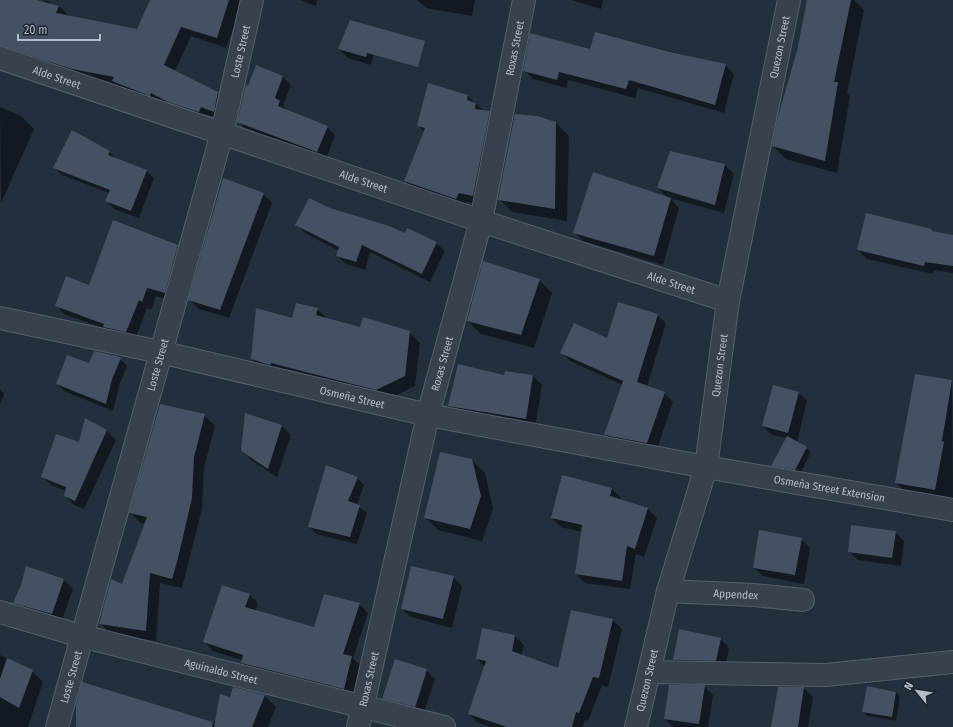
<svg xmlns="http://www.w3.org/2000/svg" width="953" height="727" font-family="'Fira Sans Condensed',sans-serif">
  <rect width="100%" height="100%" fill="#242f3e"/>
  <g fill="#0007" fill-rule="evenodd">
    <path d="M0 0 49 1 52 5 59 6 69 16 137 30 153 0H244L226 48 191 36 175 71 218 93 228 103 224 121 211 116 209 121 123 91 117 85 0 60Z"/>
    <path d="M300 0H317L316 6Z"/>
    <path d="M417 0H475L472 16 426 8Z"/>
    <path d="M571 0H603L601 9Z"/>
    <path d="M808 0H854L864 10 847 94 850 96 837 173 786 159 773 146 798 51Z"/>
    <path d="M596 33 725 65 734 74 724 113 638 88 635 98 568 80 566 88 533 79 524 70 591 50Z"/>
    <path d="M378 35 371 65 348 58 339 49Z"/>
    <path d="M257 66 283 77 291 85 283 106 288 110 327 127 335 135 326 159 247 130 238 121Z"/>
    <path d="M429 84 468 96 484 111 489 112 498 121 482 204 467 202 465 208 414 190 405 181 424 132 418 125Z"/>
    <path d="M0 107 21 116 34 129 1 203Z"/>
    <path d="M556 123 569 136 567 221 512 212 499 199Z"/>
    <path d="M109 151 117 160 146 171 154 178 139 218 114 209 107 201 109 193 62 175 54 168Z"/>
    <path d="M671 152 725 165 734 174 724 213 670 198 679 208 663 265 583 241 574 232 668 198 658 188Z"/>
    <path d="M263 194 272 203 229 318 199 309 190 300Z"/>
    <path d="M329 209 436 243 445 251 430 282 370 252 365 270 346 264 337 256 339 251 305 233 296 224Z"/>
    <path d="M932 230 935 233 953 236V273L934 270 933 274 867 259 858 250Z"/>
    <path d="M177 246 186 254 173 301 156 296 151 310 147 308 135 340 112 335 106 329 64 314 56 305 89 286Z"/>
    <path d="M539 280 552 293 534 348 481 334 468 321Z"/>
    <path d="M317 309 328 319 361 328 409 332 420 343 415 386 387 400 262 370 252 359 293 319Z"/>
    <path d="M657 315 666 323 647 387 664 393 673 402 656 452 614 444 605 435 623 385 570 361 562 352 608 340Z"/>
    <path d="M120 359 127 366 119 386 113 411 64 391 57 384 90 364Z"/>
    <path d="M506 372 533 376 542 385 535 428 458 415 449 406 505 376Z"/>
    <path d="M952 381 953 499 907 494 896 483Z"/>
    <path d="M0 389 4 394 0 405Z"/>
    <path d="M798 392 807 401 797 442 811 452 800 474 776 470 772 465 787 438 772 435 763 426Z"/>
    <path d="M204 415 215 426 204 468 202 509 182 588 160 583 156 641 110 634 100 623 122 586 145 524 141 523 130 513Z"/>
    <path d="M86 419 107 431 116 440 84 509 74 505 65 496 66 491 51 485 42 476 79 443Z"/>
    <path d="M282 426 291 435 277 477 251 460 242 451Z"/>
    <path d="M472 460 485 473 493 509 482 541 438 530 425 517Z"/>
    <path d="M563 476 612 489 621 498 620 500 648 509 657 518 644 557 636 554 630 589 585 583 576 574 582 532 561 527 552 518Z"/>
    <path d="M357 478 364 485 357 505 367 513 357 544 316 534 309 526Z"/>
    <path d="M895 532 904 541 901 566 858 560 849 552Z"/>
    <path d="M801 539 810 548 804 584 763 576 754 568Z"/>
    <path d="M27 567 64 580 73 589 61 623 23 611 15 602 22 585Z"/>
    <path d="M453 577 462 586 452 628 411 617 402 609Z"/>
    <path d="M249 594 258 603 256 611 314 628 359 604 368 613 353 658 361 666 353 697 251 672 242 663V660L213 651 205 642Z"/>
    <path d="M572 611 613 620 622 629 608 687 602 685 588 721 585 720 583 727H491L478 723 469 714 485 667 477 659 515 636 524 645 521 656 558 670Z"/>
    <path d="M721 639 729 648 725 669 683 668 674 660Z"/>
    <path d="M0 655 32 671 43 682 28 727H0Z"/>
    <path d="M426 670 435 679 423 715 392 707 383 698ZM424 674H426L414 712 412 711Z"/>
    <path d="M83 683 216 723 231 698 234 688 265 696 276 707 268 727H76Z"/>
    <path d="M704 686 713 695 708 727H673L665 719Z"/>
    <path d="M868 687 896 692 900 697 896 721 868 716 863 712Z"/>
    <path d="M778 688H804L813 697 808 727H772Z"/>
  </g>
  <g fill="#455162">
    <path d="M0 0H37L59 6 56 13 137 29 150 0H229L217 38 181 27 164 65 218 92 214 112 201 107 199 112 168 102 151 93 150 96 112 81 114 77 72 69 0 46Z"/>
    <path d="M807 0H851L834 82H838L825 161 772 146 777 120 797 51Z"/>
    <path d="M350 20 425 41 418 67 367 53 366 57 338 49Z"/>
    <path d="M595 32 670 52 726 64 715 105 629 80 626 89 559 72 557 80 523 71 530 33 590 49Z"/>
    <path d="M256 65 283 76 275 98 280 101 278 106 328 126 317 152 237 122 246 84 248 86Z"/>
    <path d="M428 83 468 95 467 100 476 103 475 109 490 111 473 196 459 193 456 199 404 181 425 128 417 126Z"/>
    <path d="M515 114 537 116 556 122 555 209 498 200Z"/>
    <path d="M72 130 110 151 108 155 147 170 131 211 105 201 110 190 53 168Z"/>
    <path d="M670 151 725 164 715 205 657 188Z"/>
    <path d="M593 172 671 198 654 256 573 233Z"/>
    <path d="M223 178 264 193 220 310 188 300Z"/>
    <path d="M309 198 330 208 389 226 405 233 407 228 437 242 422 274 362 245 356 262 336 256 339 247 295 225Z"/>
    <path d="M866 213 932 229V231L953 235V266L925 262 924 266 857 250Z"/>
    <path d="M113 220 178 245 165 293 147 288 142 302 139 300 126 332 103 327 104 324 55 306 66 276 89 285Z"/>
    <path d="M483 261 540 279 521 335 467 321Z"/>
    <path d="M618 302 658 314 637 382 665 392 647 443 604 435 623 381 560 353 574 323 607 338Z"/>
    <path d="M296 303 318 308 316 315 360 327 363 317 410 331 405 376 376 390 271 363 270 365 251 359 256 308 292 318Z"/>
    <path d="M94 351 117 356 121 358 112 379 106 404 56 384 67 355 89 363Z"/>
    <path d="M458 364 504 375 505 371 533 375 526 419 448 406Z"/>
    <path d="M915 374 952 380 942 441 944 442 935 490 895 483Z"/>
    <path d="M773 385 799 392 788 433 762 426Z"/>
    <path d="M160 404 205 414 194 457 192 498 178 558 172 579 150 573 146 631 99 624 111 579 122 584 147 517 129 513Z"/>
    <path d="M245 413 282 425 268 469 241 451Z"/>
    <path d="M85 418 107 430 75 501 64 496 66 487 41 477 56 434 79 442Z"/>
    <path d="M787 436 807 447 795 470 771 466Z"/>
    <path d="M440 452 472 459 481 496 470 529 424 518Z"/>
    <path d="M326 465 358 477 348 501 360 505 350 537 308 527Z"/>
    <path d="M562 475 612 488 610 496 648 508 635 549 627 546 622 581 575 574 582 525 551 518Z"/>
    <path d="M851 525 896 531 892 558 848 552Z"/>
    <path d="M759 530 802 538 795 575 753 568Z"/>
    <path d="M26 566 64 579 52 614 13 603 21 585Z"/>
    <path d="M411 566 454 576 443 619 401 609Z"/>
    <path d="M222 585 250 594 245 607 314 627 324 594 360 603 343 654 352 656 344 689 241 663 243 655 203 642Z"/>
    <path d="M571 610 613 619 599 678 593 677 579 713 576 712 572 727H507L468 714 486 661 476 659 482 628 515 635 512 651 558 668Z"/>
    <path d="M679 629 721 638 716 661 673 660Z"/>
    <path d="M7 658 33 670 19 708 0 697V679Z"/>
    <path d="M395 659 427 669 415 707 382 699Z"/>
    <path d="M82 682 213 722 212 727H76V705Z"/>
    <path d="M669 685H705L699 724 664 719Z"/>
    <path d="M867 686 896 692 892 717 862 712Z"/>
    <path d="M233 687 265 695 252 727H214L220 694 230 697Z"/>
    <path d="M778 687H804L798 727H771Z"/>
  </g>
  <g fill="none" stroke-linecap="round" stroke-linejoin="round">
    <defs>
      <g id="street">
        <path id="s1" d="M0 58 481 221 728 301"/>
        <path id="s2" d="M0 318 160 352 428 415 706 467 953 510"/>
        <path id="s3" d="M668 591 754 595 803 600"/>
        <path id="s4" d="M0 612 81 636 444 727"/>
        <path d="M649 672 826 675 953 662"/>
        <path id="s5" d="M57 727 222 133 252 0"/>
        <path id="s6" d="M358 727 428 415 481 221 524 0"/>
        <path id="s7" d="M636 727 668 591 706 467 728 301 789 0"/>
      </g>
    </defs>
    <use href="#street" stroke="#565f6c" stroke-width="24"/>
    <use href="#street" stroke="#38414e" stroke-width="22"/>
  </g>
  <g text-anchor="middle" stroke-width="3" stroke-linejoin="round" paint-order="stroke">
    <g font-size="11" fill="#b4bcc9" stroke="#1d2633">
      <text dy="4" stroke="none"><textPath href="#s7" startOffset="696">Quezon Street</textPath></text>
      <text dy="4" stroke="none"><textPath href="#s6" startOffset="697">Roxas Street</textPath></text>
      <text dy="4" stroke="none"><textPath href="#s5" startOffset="700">Loste Street</textPath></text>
      <text dy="4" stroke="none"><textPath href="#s1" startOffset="60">Alde Street</textPath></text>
      <text dy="4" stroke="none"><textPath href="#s1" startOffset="384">Alde Street</textPath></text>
      <text dy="4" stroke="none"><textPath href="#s1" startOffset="708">Alde Street</textPath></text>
      <text dy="4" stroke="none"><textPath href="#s5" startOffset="376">Loste Street</textPath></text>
      <text dy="4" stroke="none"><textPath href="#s6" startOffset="373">Roxas Street</textPath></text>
      <text dy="4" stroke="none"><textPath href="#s7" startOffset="372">Quezon Street</textPath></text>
      <text dy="4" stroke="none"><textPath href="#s2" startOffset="361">Osmeña Street</textPath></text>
      <text dy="4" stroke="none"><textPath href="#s2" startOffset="847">Osmeña Street Extension</textPath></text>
      <text dy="4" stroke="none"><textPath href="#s3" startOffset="68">Appendex</textPath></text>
      <text dy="4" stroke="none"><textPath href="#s4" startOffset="229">Aguinaldo Street</textPath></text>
      <text dy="4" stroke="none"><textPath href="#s5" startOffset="52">Loste Street</textPath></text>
      <text dy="4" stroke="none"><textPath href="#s6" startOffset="49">Roxas Street</textPath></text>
      <text dy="4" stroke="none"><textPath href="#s7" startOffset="48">Quezon Street</textPath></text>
    </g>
  </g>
  <g transform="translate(917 691) rotate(300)" stroke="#1d2633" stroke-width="3" paint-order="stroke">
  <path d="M0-3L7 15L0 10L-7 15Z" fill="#b4bcc9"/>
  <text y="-6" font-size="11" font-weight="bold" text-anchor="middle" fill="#b4bcc9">N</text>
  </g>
  <path d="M18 34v6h82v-6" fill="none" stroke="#b4bcc9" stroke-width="2"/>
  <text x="24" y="34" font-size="12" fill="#b4bcc9" stroke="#1d2633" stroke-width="3" paint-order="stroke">20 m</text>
</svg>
